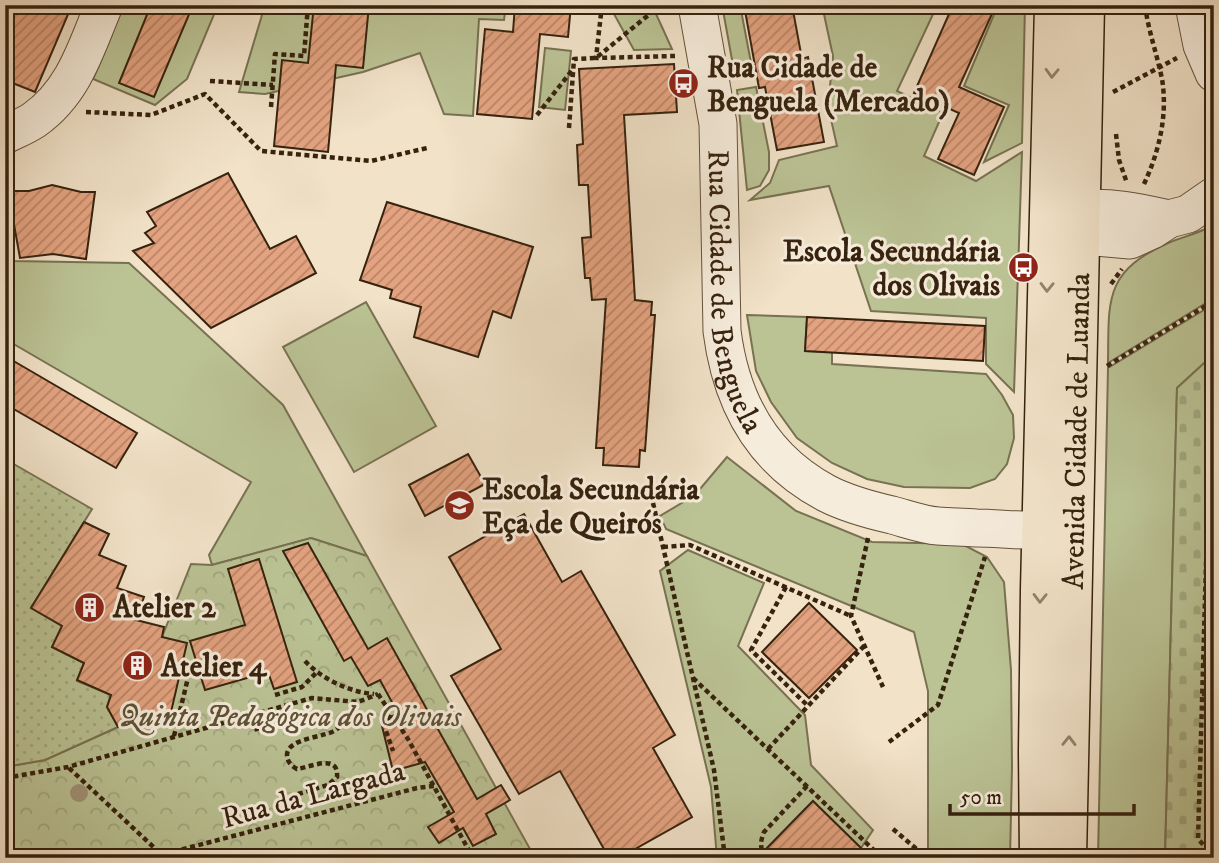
<svg xmlns="http://www.w3.org/2000/svg" width="1219" height="863" font-family="'IM FELL DW Pica',serif">
  <defs>
    <pattern id="cemetery-stones" width="16" height="16" patternUnits="userSpaceOnUse" patternTransform="scale(1.75)"><rect width="16" height="16" fill="#bbc395"/><path d="M2 7V4a2 2 0 0 1 4 0v3zM10 15v-3a2 2 0 0 1 4 0v3z" fill="#a1a77f"/></pattern>
    <pattern id="park-crowns" width="20" height="18" patternUnits="userSpaceOnUse" patternTransform="scale(1.75)"><rect width="20" height="18" fill="#bbc395"/><path d="M2 6a3 3 0 1 1 6 0M12 15a3 3 0 1 1 6 0" fill="none" stroke="#a1a77f"/></pattern>
    <pattern id="garden-dots" width="8" height="8" patternUnits="userSpaceOnUse" patternTransform="scale(1.75)"><rect width="8" height="8" fill="#bbc395"/><path d="M2 2h.1M6 6h.1" fill="none" stroke="#a1a77f" stroke-width="1.8" stroke-linecap="round"/></pattern>
    <pattern id="building-hatch" width="6" height="6" patternUnits="userSpaceOnUse" patternTransform="scale(1.75)"><rect width="6" height="6" fill="#e4a380"/><path d="M-1 1l2-2M0 6l6-6M5 7l2-2" fill="none" stroke="#ba8467"/></pattern>
  </defs>
  <rect width="100%" height="100%" fill="#f1e2c8"/>
  <filter id="stains"><feTurbulence type="fractalNoise" baseFrequency=".00286" numOctaves="4"/><feColorMatrix values="0 0 0 0 .2 0 0 0 0 .09 0 0 0 0 .02 0 0 0 .5 -.17"/></filter>
  <radialGradient id="worn" r=".72"><stop offset=".6" stop-color="#630" stop-opacity="0"/><stop offset="1" stop-color="#630" stop-opacity=".3"/></radialGradient>
  <g fill="#bbc395" stroke="#787252" stroke-width="2">
    <path d="M124 5H218L187 79 155 105 93 79Z"/>
    <path d="M265 5H506L504 20 479 19 473 116 444 114 420 53 363 72 265 94 239 92Z"/>
    <path d="M609 5H652L672 49 634 50Z"/>
    <path d="M722 5H740L753 73 735 76Z"/>
    <path d="M822 5H923L935 10 897 91 943 113 924 156 976 181 1022 152 1014 392 986 364V318L871 311 829 186 750 200 770 183 779 160 837 146 828 106 833 56Z"/>
    <path d="M998 5H1025L1022 143 984 162 1009 105 964 86Z"/>
    <path d="M545 48 571 51 565 110 539 107Z"/>
    <path d="M756 87 769 152V170L760 186 747 190 737 90Z"/>
    <path d="M1214 225V298L1108 363C1109 301 1103 272 1168 243 1183 237 1199 233 1214 225Z"/>
    <path d="M5 251 10 252 13 261 129 263 283 405 367 556 311 538 212 565 209 555 251 482 5 339Z"/>
    <path d="M366 302 436 426 354 472 283 347Z"/>
    <path d="M1214 304V354L1177 388 1165 858H1098L1108 368Z"/>
    <path d="M747 315 807 317 805 351 832 352V364L986 374 1002 395 1013 415 1014 438 1007 464 995 479 970 488 904 487 867 479 832 463 797 438 771 402 756 371Z"/>
    <path d="M727 457 796 511 872 542 962 544 987 557 1004 582 1011 670 1012 767 1010 858H910L928 851V691L914 632 666 529 660 516 695 495Z"/>
    <path d="M688 550 764 583 738 646 805 715 811 765 873 830 861 848 813 801 767 848 777 858H717L711 787 660 571Z"/>
  </g>
  <path fill="url(#cemetery-stones)" stroke="#787252" stroke-width="2" d="M1214 354V858H1165L1177 388Z"/>
  <path fill="url(#park-crowns)" stroke="#787252" stroke-width="2" d="M311 538 367 556 535 858H5V767L45 760 118 727 142 723 162 637 191 564 212 565Z"/>
  <path fill="url(#garden-dots)" stroke="#787252" stroke-width="2" d="M5 459 92 509 31 608 62 626 52 647 84 663 77 681 111 695 107 707 118 727 45 760 5 767V646L7 645 5 628Z"/>
  <g fill="url(#building-hatch)" stroke="#36220e" stroke-width="2">
    <path d="M16 5H72L35 92 5 80V32Z"/>
    <path d="M151 5H193L154 97 119 83Z"/>
    <path d="M314 5H369L363 68 336 65 328 152 274 146 282 60 308 63Z"/>
    <path d="M515 5H571L568 37 540 34 532 119 477 114 485 29 513 32Z"/>
    <path d="M744 5H792L802 59 808 57 824 142 777 150 765 87 759 88Z"/>
    <path d="M953 5H996L959 87 1004 107 974 175 938 159 959 113 914 93Z"/>
    <path d="M674 64 677 112 624 115 635 300 652 302 651 315H655L645 451 640 450 639 467 603 465 604 448H596L606 299 592 300 590 278H585L582 238 591 237 588 185H579L577 145 583 144 579 69Z"/>
    <path d="M228 173 270 249 296 236 316 273 211 328 133 251 154 243 145 233 156 226 147 212Z"/>
    <path d="M52 185 81 192H95L86 259 53 254 20 258 8 191H29Z"/>
    <path d="M387 202 533 247 511 318 493 311 478 357 414 337 421 307 390 298 392 290 360 280Z"/>
    <path d="M807 317 985 326 983 361 805 351Z"/>
    <path d="M5 356 137 433 116 468 5 404Z"/>
    <path d="M468 454 485 484 425 516 409 485Z"/>
    <path d="M524 514 562 582 581 571 675 735 653 748 692 817 619 858H609L560 771 519 794 451 676 501 649 449 557Z"/>
    <path d="M84 522 109 534 99 555 126 566 117 588 144 597 136 620 164 627 162 637 187 643 168 725 142 723 118 727 107 707 111 695 77 680 84 663 52 647 62 626 31 608Z"/>
    <path d="M308 543 368 649 387 638 477 799 501 785 510 800 486 814 496 834 473 846 463 828 439 843 428 827 454 812 425 762 393 771 381 722 400 717 380 680 368 686 351 657 344 661 283 551Z"/>
    <path d="M259 559 297 682 274 689 268 672 205 690 190 641 245 625 228 569Z"/>
    <path d="M809 603 857 650 809 698 762 652Z"/>
    <path d="M813 801 861 848 851 858H777L767 848Z"/>
  </g>
  <g fill="none" stroke-linecap="round" stroke-linejoin="round">
    <defs>
      <g id="minor">
        <path id="s1" d="M697 5 718 124 722 331C731 402 762 459 826 493 847 504 870 510 892 515 907 519 923 525 938 526 951 527 963 527 976 528 997 528 1018 531 1039 530 1049 530 1060 525 1070 522"/>
        <path d="M1194 5 1202 45 1214 73"/>
        <path d="M5 135C15 130 25 126 34 120 74 92 86 48 104 5"/>
        <path d="M1050 218C1060 215 1071 210 1082 209 1110 206 1141 213 1169 219"/>
        <path d="M1052 220 1079 233 1096 237 1130 240 1152 230 1169 219 1188 214 1214 196"/>
      </g>
      <g id="major">
        <path d="M1039 858 1038 751 1040 590 1054 5"/>
        <path id="s2" d="M1067 858 1085 5"/>
      </g>
    </defs>
    <use href="#minor" stroke="#65523c" stroke-width="39"/>
    <use href="#major" stroke="#36220e" stroke-width="41"/>
    <g stroke="#36220e" stroke-width="4.5" stroke-dasharray="5 3.5" stroke-linecap="butt">
      <path d="M298 5 308 6"/>
      <path d="M602 5 596 58 675 56"/>
      <path d="M5 9 7 5"/>
      <path d="M210 81 273 85"/>
      <path d="M1113 92 1177 58"/>
      <path d="M271 107 275 54 304 56 308 5"/>
      <path d="M86 112 151 115 205 94 261 151 371 161 427 148"/>
      <path d="M537 115 573 69"/>
      <path d="M569 128 574 59 596 58 657 8"/>
      <path d="M1116 134 1119 160 1127 183"/>
      <path d="M1144 184C1159 152 1168 115 1162 79 1157 54 1148 30 1145 5"/>
      <path d="M1111 284 1122 269"/>
      <path d="M1107 366 1214 301"/>
      <path d="M1214 401 1212 402 1208 497 1198 839 1214 856"/>
      <path d="M653 503 714 770 725 858"/>
      <path d="M868 538 851 616 883 687"/>
      <path d="M663 547 690 545 851 616"/>
      <path d="M786 587 751 650 808 706"/>
      <path d="M305 661C322 679 349 692 374 694"/>
      <path d="M1203 661 1214 662"/>
      <path d="M693 678 880 856"/>
      <path d="M378 694 408 739 473 858"/>
      <path d="M1202 694 1214 695"/>
      <path d="M275 695 302 687 316 673"/>
      <path d="M251 710 258 734"/>
      <path d="M391 715 386 731 393 751"/>
      <path d="M232 721 233 729"/>
      <path d="M174 736 192 661"/>
      <path d="M889 742 938 705 985 557"/>
      <path d="M768 749 864 646"/>
      <path d="M69 768 162 855"/>
      <path d="M5 778 68 767 312 698 358 702 378 694"/>
      <path d="M298 794 328 785 337 777C339 753 311 767 297 769 292 766 288 763 287 756 286 737 327 738 337 729 345 722 351 711 357 703"/>
      <path d="M893 829 920 852 924 858"/>
      <path d="M92 851 138 858"/>
      <path d="M149 858 417 788 434 786"/>
      <path d="M765 858C760 848 760 842 764 832L807 786"/>
    </g>
    <use href="#minor" stroke="#f6ecdb" stroke-width="37"/>
    <use href="#major" stroke="#f1e2c8" stroke-width="38"/>
  </g>
  <circle fill="#a09378" cx="79" cy="793" r="9"/>
  <defs><path id="oneway-chevron" d="M-2-3.5L2.5 0L-2 3.5" fill="none" stroke-width="1.6" stroke-linecap="round" stroke-linejoin="round" transform="scale(1.75)"/></defs>
  <g stroke="#94826b">
    <use href="#oneway-chevron" transform="translate(1052 73) rotate(92)"/>
    <use href="#oneway-chevron" transform="translate(1047 287) rotate(91)"/>
    <use href="#oneway-chevron" transform="translate(1040 598) rotate(91)"/>
    <use href="#oneway-chevron" transform="translate(1069 741) rotate(-89)"/>
  </g>
  <defs>
    <symbol id="bus-disc" viewBox="-11 -11 22 22"><circle r="9.5" fill="#8f2418" stroke="#f6ecdb"/><path d="M-5-6H5V4H4V6H2V4H-2V6H-4V4H-5ZM-3.5-4V0h7V-4ZM-3.5 1.2v1.5H-2V1.2ZM2 1.2v1.5H3.5V1.2Z" fill="#fff"/></symbol>
    <symbol id="school-disc" viewBox="-11 -11 22 22"><circle r="9.5" fill="#8f2418" stroke="#f6ecdb"/><path d="M0-5L7-2L0 1L-7-2ZM-4 1L0 2.5L4 1V4Q0 6-4 4Z" fill="#fff"/></symbol>
    <symbol id="building-disc" viewBox="-11 -11 22 22"><circle r="9.5" fill="#8f2418" stroke="#f6ecdb"/><path d="M-4-6H4V6H1V3H-1V6H-4ZM-2.5-4.3h1.7v1.8h-1.7ZM.8-4.3h1.7v1.8H.8ZM-2.5-1h1.7V.8h-1.7ZM.8-1h1.7V.8H.8Z" fill="#fff"/></symbol>
  </defs>
  <g fill-rule="evenodd">
    <use href="#bus-disc" x="666" y="66" width="35" height="35"/>
    <use href="#bus-disc" x="1006" y="250" width="35" height="35"/>
    <use href="#school-disc" x="442" y="488" width="35" height="35"/>
    <use href="#building-disc" x="72" y="590" width="35" height="35"/>
    <use href="#building-disc" x="120" y="648" width="35" height="35"/>
  </g>
  <g text-anchor="middle" stroke-width="6" stroke-linejoin="round" paint-order="stroke">
    <g font-size="30" font-weight="bold" fill="#36220e" stroke="#f6ecdb" text-anchor="start">
      <text x="707" y="77">Rua Cidade de<tspan x="707" dy="34">Benguela (Mercado)</tspan></text>
      <text x="1000" y="261" text-anchor="end">Escola Secundária<tspan x="1000" dy="34">dos Olivais</tspan></text>
      <text x="482" y="499">Escola Secundária<tspan x="482" dy="34">Eça de Queirós</tspan></text>
      <text x="113" y="617">Atelier 2</text>
      <text x="161" y="676">Atelier 4</text>
    </g>
    <g font-size="30" fill="#36220e" stroke="#f6ecdb">
      <text dy="10" stroke="none"><textPath href="#s1" startOffset="290">Rua Cidade de Benguela</textPath></text>
      <text dy="10" stroke="none"><textPath href="#s2" startOffset="427">Avenida Cidade de Luanda</textPath></text>
      <text transform="translate(313 794) rotate(-15)" y="10">Rua da Largada</text>
    </g>
    <g font-size="30" font-style="italic" fill="#5e5236" stroke="#f6ecdb">
      <text x="290" y="726">Quinta Pedagógica dos Olivais</text>
    </g>
  </g>
  <rect width="1219" height="863" fill="none" stroke="#f1e2c8" stroke-width="28"/>
  <rect x="7" y="7" width="1205" height="849" fill="none" stroke="#36220e" stroke-width="3.5"/>
  <rect x="14" y="14" width="1191" height="835" fill="none" stroke="#36220e" stroke-width="2"/>
  <path d="M950 804v10h184v-10" fill="none" stroke="#36220e" stroke-width="3.5"/>
  <text x="960" y="804" font-size="21" fill="#36220e" stroke="#f6ecdb" stroke-width="5" paint-order="stroke">50 m</text>
  <rect width="100%" height="100%" filter="url(#stains)"/>
  <rect width="100%" height="100%" fill="url(#worn)"/>
</svg>
